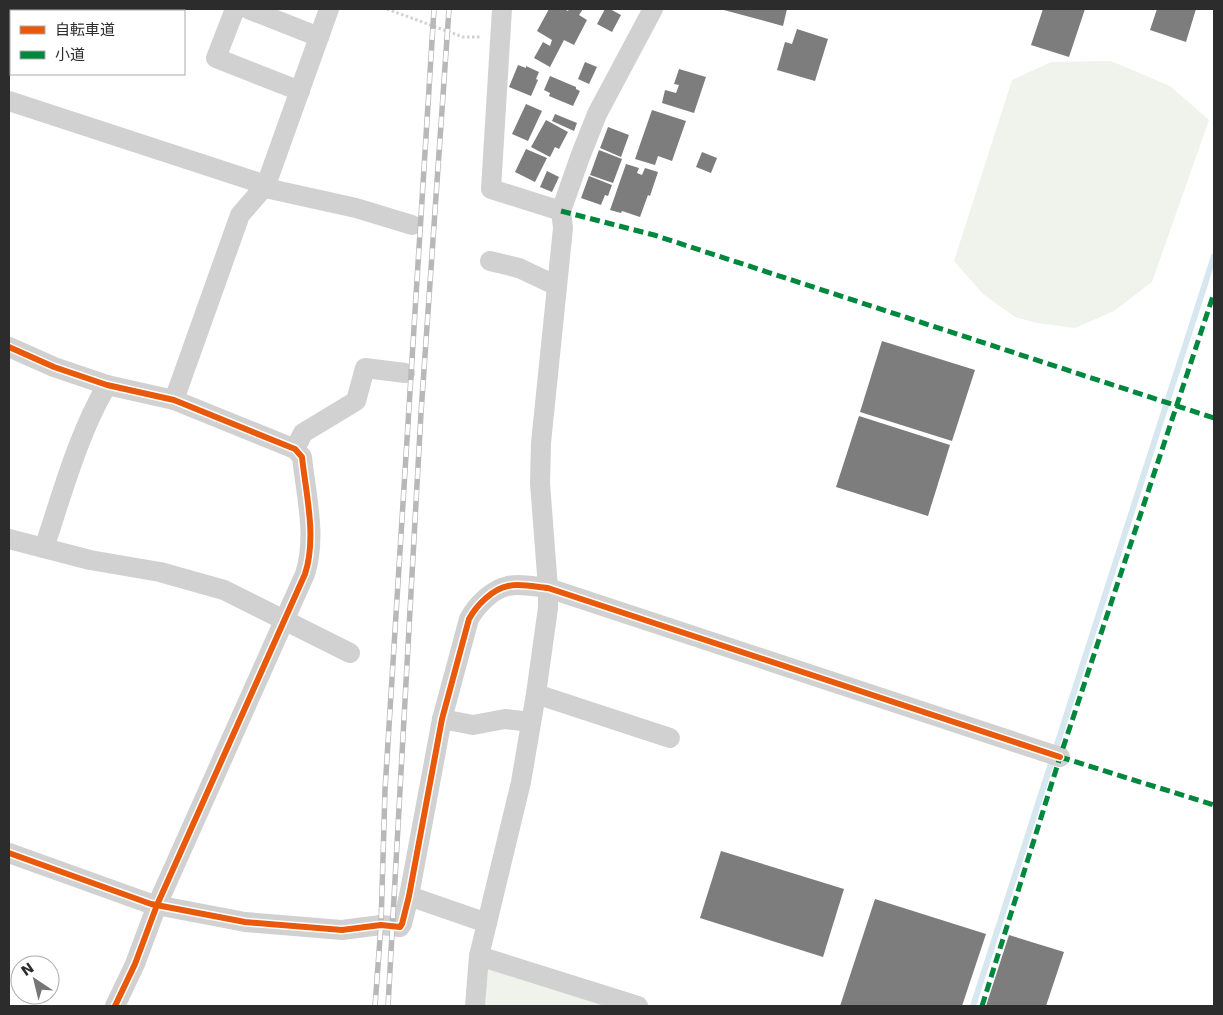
<svg xmlns="http://www.w3.org/2000/svg" width="1223" height="1015" font-family="'DejaVu Sans','Noto Sans JP',sans-serif">
  <rect width="100%" height="100%" fill="#fff"/>
  <g fill="#f0f3eb">
    <path d="M1111 61 1170 86 1209 120 1152 282 1114 311 1075 328 1037 323 1015 317 983 294 954 261 1012 80 1051 62Z"/>
    <path d="M487 965 608 1006H485Z"/>
  </g>
  <g fill="none" stroke-linecap="round" stroke-linejoin="round">
    <path stroke="#d7e7f0" stroke-width="6" d="M973 1006 1214 256"/>
  </g>
  <g fill="#7d7d7d">
    <path d="M549 9H564L568 11 569 9H583L579 15 587 20 574 45 564 40 550 67 534 58 543 42 550 46 552 40 537 31Z"/>
    <path d="M605 9H610L621 15 612 32 597 24Z"/>
    <path d="M720 9H787L783 26Z"/>
    <path d="M1043 9H1085L1069 57 1031 45Z"/>
    <path d="M1157 9H1196L1186 42 1150 30Z"/>
    <path d="M797 29 828 39 815 81 777 70 785 42 792 44Z"/>
    <path d="M585 62 597 67 589 84 578 79Z"/>
    <path d="M518 65 526 68V66L539 72 536 79 538 80 531 96 509 87Z"/>
    <path d="M679 69 706 77 694 113 662 103 665 90 676 93 679 85 674 84Z"/>
    <path d="M550 76 576 87V89L580 91 573 106 549 96 550 93 544 90Z"/>
    <path d="M526 104 542 111 528 141 512 134Z"/>
    <path d="M652 110 686 121 672 161 658 156 655 165 635 159Z"/>
    <path d="M555 114 577 123 574 131 552 121Z"/>
    <path d="M546 120 568 132 559 149 555 147 550 157 531 147Z"/>
    <path d="M608 127 629 135 621 157 600 148Z"/>
    <path d="M526 149 547 158 535 182 515 172Z"/>
    <path d="M599 150 622 159 613 183 590 175Z"/>
    <path d="M702 152 717 158 711 173 696 167Z"/>
    <path d="M626 164 639 168 637 173 642 175 645 168 658 172 650 196 648 195 640 217 622 211 621 213 610 210Z"/>
    <path d="M547 171 559 177 552 192 540 187Z"/>
    <path d="M589 176 612 185 608 196 605 195 601 205 581 198Z"/>
    <path d="M882 341 975 370 952 441 860 412Z"/>
    <path d="M859 416 950 445 928 516 836 487Z"/>
    <path d="M721 851 844 889 823 957 700 918Z"/>
    <path d="M875 899 986 934 962 1006H840Z"/>
    <path d="M1009 935 1064 952 1046 1006H986Z"/>
  </g>
  <g fill="none" stroke-linecap="round" stroke-linejoin="round">
    <path stroke="#d1d1d1" stroke-width="3" stroke-dasharray="2.5 2.5" stroke-linecap="butt" d="M387 9 463 37H481"/>
    <g stroke="#d1d1d1" stroke-width="20">
      <path d="M235 9 216 58 300 91"/>
      <path d="M248 9 319 37"/>
      <path d="M502 9 491 189 561 211"/>
      <path d="M9 101 266 185 270 189 356 208 412 225"/>
      <path d="M490 261 519 268 557 286"/>
      <path d="M9 347 54 367 107 385 174 400 295 449 302 457C306 495 317 537 305 574L157 905 135 964 115 1006"/>
      <path d="M174 400 240 215 266 185 329 9"/>
      <path d="M295 449 303 433 356 401 365 368 405 373"/>
      <path d="M9 539 90 560 160 572 224 590 350 653"/>
      <path d="M44 548C62 495 78 434 107 385"/>
      <path d="M536 694 670 738"/>
      <path d="M442 719 473 725 505 719 531 722"/>
      <path d="M9 853 151 904 245 922 342 930 381 925 400 927 402 924 409 896 442 719 469 619C476 606 492 589 508 586 520 583 536 587 548 588L1060 757"/>
      <path d="M409 896 487 923"/>
      <path d="M479 956 638 1006"/>
      <path d="M475 1006 479 956 521 782 536 694 548 608V588L540 483 541 443 563 228 561 211 580 157 597 114 653 9"/>
    </g>
    <path stroke="#cacaca" stroke-width="28" d="M9 16 11 9"/>
    <defs>
      <g id="rail">
        <path d="M375 1006 381 925 385 790 434 9"/>
        <path d="M388 1006 421 413 449 9"/>
      </g>
    </defs>
    <use href="#rail" stroke="#b8b8b8" stroke-width="5.5"/>
    <use href="#rail" stroke="#fff" stroke-width="4" stroke-dasharray="11" stroke-linecap="butt"/>
    <g stroke="#00873e" stroke-width="5" stroke-dasharray="10 5" stroke-linecap="butt">
      <path d="M561 211 654 235 1214 418"/>
      <path d="M1060 757 1214 805"/>
      <path d="M982 1006 1060 757 1214 293"/>
    </g>
    <defs>
      <g id="cycleway">
        <path d="M9 347 54 367 107 385 174 400 295 449 302 457C306 495 317 537 305 574L157 905 135 964 115 1006"/>
        <path d="M9 853 151 904 245 922 342 930 381 925 400 927 402 924 409 896 442 719 469 619C476 606 492 589 508 586 520 583 536 587 548 588L1060 757"/>
      </g>
    </defs>
    <use href="#cycleway" stroke="#fff" stroke-width="9"/>
    <use href="#cycleway" stroke="#e8590c" stroke-width="6"/>
  </g>
  <rect width="1223" height="1015" fill="none" stroke="#2c2c2c" stroke-width="20"/>
  <rect x="10" y="10" width="175" height="65" fill="#ffffff" stroke="#ababab"/>
  <rect x="20" y="26" width="25" height="8" fill="#e8590c" stroke="#ababab"/>
  <text x="55" y="35" font-size="15" fill="#2c2c2c">自転車道</text>
  <rect x="20" y="51" width="25" height="8" fill="#00873e" stroke="#ababab"/>
  <text x="55" y="60" font-size="15" fill="#2c2c2c">小道</text>
  <g transform="translate(35 980) rotate(325)"><circle r="24" fill="#ffffff" stroke="#ababab"/>
  <path d="M0-4L9 19L0 12L-9 19Z" fill="#767676"/>
  <text y="-8" font-size="14" font-weight="bold" text-anchor="middle" fill="#2c2c2c">N</text>
  </g>
</svg>
